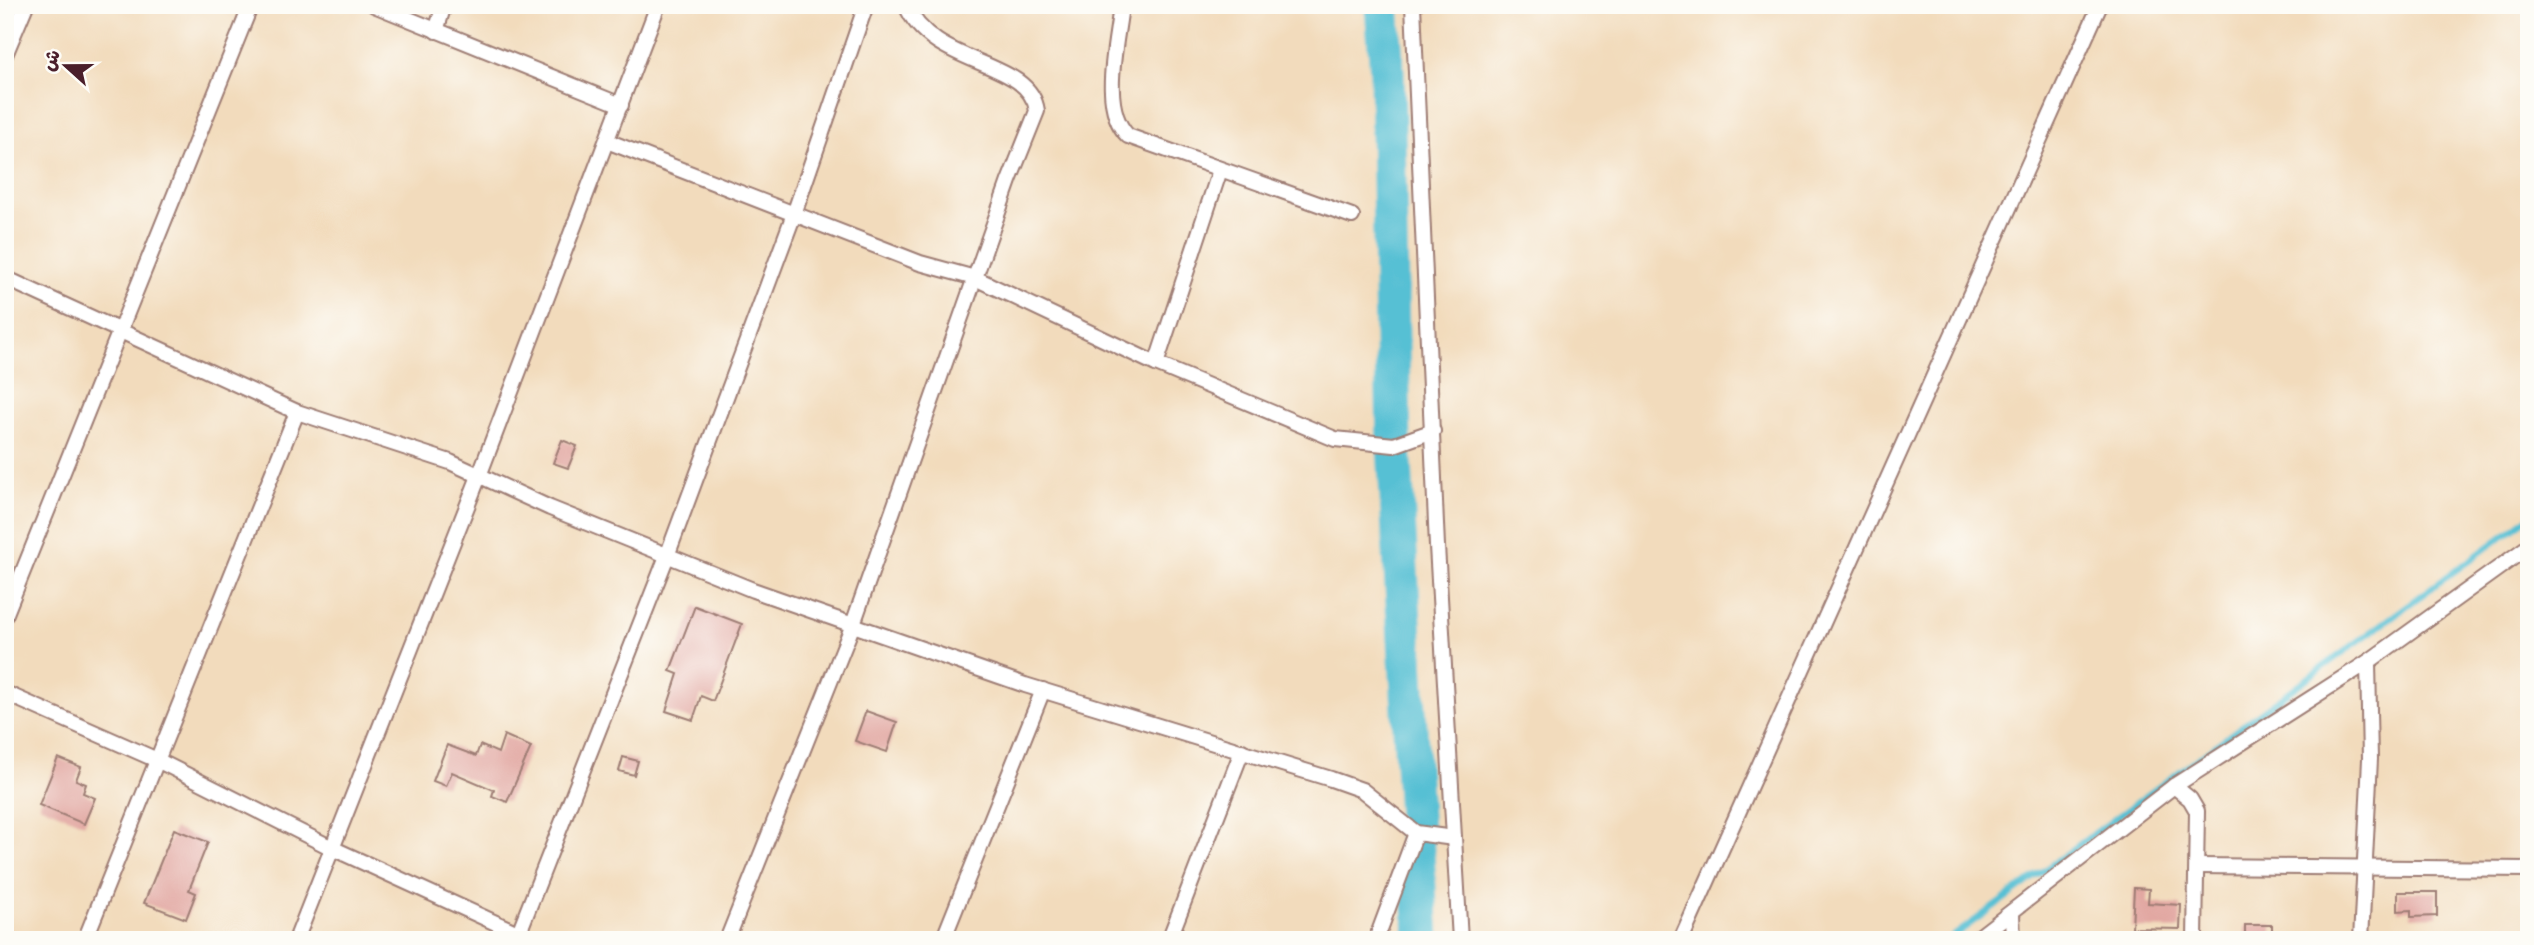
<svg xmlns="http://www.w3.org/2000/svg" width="2534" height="945" font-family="'Comic Neue','Playpen Sans Arabic',sans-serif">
  <rect width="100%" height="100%" fill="#fdfcf7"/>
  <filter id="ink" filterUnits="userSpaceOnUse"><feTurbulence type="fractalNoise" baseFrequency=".0143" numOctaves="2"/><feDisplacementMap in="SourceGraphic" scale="14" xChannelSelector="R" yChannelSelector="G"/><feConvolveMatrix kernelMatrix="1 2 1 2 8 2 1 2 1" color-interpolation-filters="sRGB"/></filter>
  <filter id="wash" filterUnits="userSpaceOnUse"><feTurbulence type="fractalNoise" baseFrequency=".00686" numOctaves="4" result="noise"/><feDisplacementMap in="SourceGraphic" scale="28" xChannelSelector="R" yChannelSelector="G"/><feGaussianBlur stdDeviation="1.57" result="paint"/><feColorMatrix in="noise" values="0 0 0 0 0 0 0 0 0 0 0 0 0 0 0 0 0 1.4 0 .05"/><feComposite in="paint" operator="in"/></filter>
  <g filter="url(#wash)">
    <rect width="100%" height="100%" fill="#f2dbbc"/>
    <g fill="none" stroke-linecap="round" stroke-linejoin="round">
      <path stroke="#57c0d4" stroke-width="6" d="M1948 940 2529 517"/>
      <path stroke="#57c0d4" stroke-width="35" d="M1382 5 1387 73 1394 445 1422 940"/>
    </g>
    <g id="blocks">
      <g fill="#e1a49f">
        <path d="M562 440 577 446 568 468 553 463Z"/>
        <path d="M695 606 742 624 713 701 701 696 693 720 666 711 678 674 670 671Z"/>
        <path d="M866 711 897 722 887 752 855 741Z"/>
        <path d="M504 735 531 747 507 802 492 796 494 790 452 772 446 786 433 781 447 745 476 756 480 745 498 753Z"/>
        <path d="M623 757 638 761 634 775 619 771Z"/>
        <path d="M58 758 81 767 76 780 86 784 83 793 95 798 84 824 39 805Z"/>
        <path d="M174 829 208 842 189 890 196 893 186 919 144 903Z"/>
        <path d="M2134 888 2149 889 2148 903 2181 905 2180 929 2132 928Z"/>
        <path d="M2398 892H2437V916L2411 917V910L2398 911Z"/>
        <rect x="2245" y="925" width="27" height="15"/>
      </g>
    </g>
  </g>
  <g filter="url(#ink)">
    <use href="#blocks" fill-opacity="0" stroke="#9e7d74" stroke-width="2"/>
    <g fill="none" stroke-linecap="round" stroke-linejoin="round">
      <defs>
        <g id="street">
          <path d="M374 5 621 105"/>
          <path d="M1121 5C1117 44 1099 107 1128 136L1352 216"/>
          <path d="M1413 5 1437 546 1460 940"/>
          <path d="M436 31 444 5"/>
          <path d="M5 55 26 5"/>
          <path d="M607 141 920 263 975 278 1156 364 1335 439 1394 445 1433 431"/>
          <path d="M5 278 297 412 450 462 550 508 753 590 1025 685 1331 779 1362 790 1416 833 1454 838"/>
          <path d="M1156 364 1220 170"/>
          <path d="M5 616 251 5"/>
          <path d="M5 693 157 760 332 848 533 940"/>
          <path d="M2174 786 2190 799 2197 811 2195 940"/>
          <path d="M2198 866 2529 869"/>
          <path d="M2012 914 2013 940"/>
          <path d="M85 940 297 412"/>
          <path d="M296 940 479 476 658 5"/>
          <path d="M516 940 667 556 794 214 866 5"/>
          <path d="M727 940 852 627 1009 181 1037 111C1030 58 932 68 906 5"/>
          <path d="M943 940 1043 690"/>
          <path d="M1169 940 1242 751"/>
          <path d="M1376 940 1416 833"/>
          <path d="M1681 940 2100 5"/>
          <path d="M1975 940 2174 786 2368 662 2529 546"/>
          <path d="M2361 940 2370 759 2368 662"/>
        </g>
      </defs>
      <use href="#street" stroke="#9e7d74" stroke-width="18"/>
      <use href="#street" stroke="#fff" stroke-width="14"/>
    </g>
  </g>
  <rect width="2534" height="945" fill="none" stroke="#fdfcf7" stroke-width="28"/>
  <g transform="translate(66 66) rotate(291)" stroke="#fdfcf7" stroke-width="5" paint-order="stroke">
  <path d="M0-5L12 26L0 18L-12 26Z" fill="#4a1f2b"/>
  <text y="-10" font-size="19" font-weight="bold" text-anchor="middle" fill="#4a1f2b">ش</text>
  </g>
</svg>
